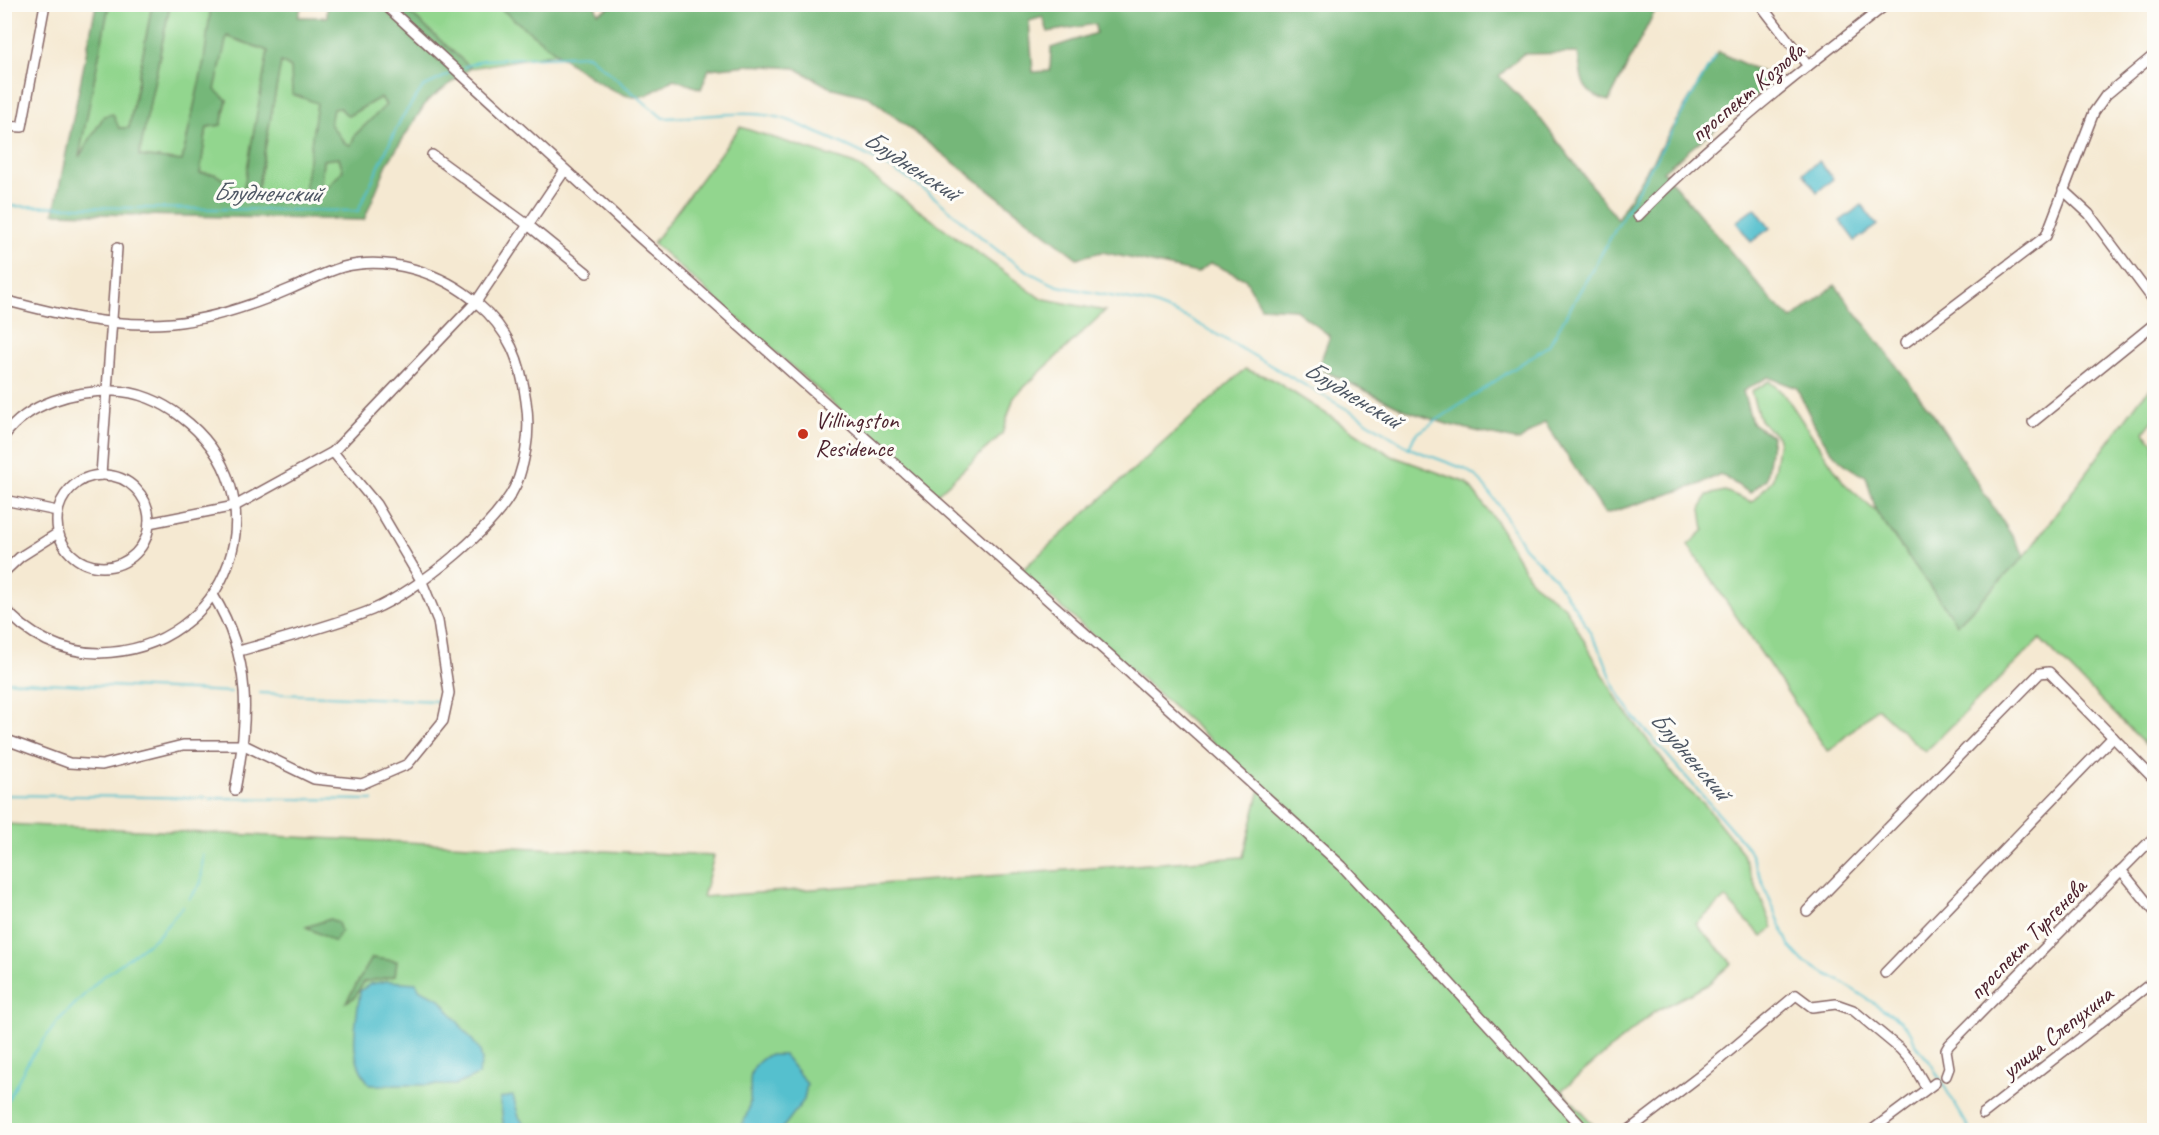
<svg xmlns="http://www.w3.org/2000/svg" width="2159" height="1135" font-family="Caveat,sans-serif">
  <rect width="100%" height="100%" fill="#fdfcf7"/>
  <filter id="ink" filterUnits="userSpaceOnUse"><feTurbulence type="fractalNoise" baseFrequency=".0167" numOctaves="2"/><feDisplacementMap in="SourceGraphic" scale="12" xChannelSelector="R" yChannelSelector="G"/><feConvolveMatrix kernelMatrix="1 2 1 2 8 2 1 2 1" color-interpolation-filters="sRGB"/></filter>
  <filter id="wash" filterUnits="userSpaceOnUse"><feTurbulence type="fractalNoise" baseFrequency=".008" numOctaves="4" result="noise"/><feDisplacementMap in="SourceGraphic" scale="24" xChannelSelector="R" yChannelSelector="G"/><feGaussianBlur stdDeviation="1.35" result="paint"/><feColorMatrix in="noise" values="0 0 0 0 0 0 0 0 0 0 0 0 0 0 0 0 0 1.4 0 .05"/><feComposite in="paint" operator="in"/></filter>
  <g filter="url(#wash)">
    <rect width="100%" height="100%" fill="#f5e9d2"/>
    <g fill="#92d68e" stroke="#6e7a5c" stroke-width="1.5">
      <path d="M109 5H152L129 128H119L78 159Z"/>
      <path d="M170 5H211L212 10 204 62 182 161 139 156Z"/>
      <path d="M401 5H496L558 53 471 68Z"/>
      <path d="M226 36 268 51 244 193 215 174 200 173 207 127 221 125 227 100 214 91Z"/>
      <path d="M281 61 291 68 317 103 304 200 256 198Z"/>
      <path d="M381 97 386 106 355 135 351 145 345 143 330 124 332 109 340 108 348 116Z"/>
      <path d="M740 127 855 164 1040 298 1105 311 1014 397 1002 434 936 495 653 243Z"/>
      <path d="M339 158 343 171 329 186 321 185 323 160Z"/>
      <path d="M1245 369 1272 379 1392 456 1467 483 1496 521 1531 581 1565 607 1620 704 1681 784 1704 804 1742 852 1773 928 1762 937 1725 898 1696 924 1732 963 1707 985 1654 1012 1562 1090 1598 1130H5V824L714 856 703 897 1243 857 1261 785 1021 571Z"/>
      <path d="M1769 381 1785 395 1844 483 1876 512 1957 624 2025 556 2141 398 2154 385V419L2144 432 2154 443V753L2040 639 1925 752 1877 708 1828 752 1688 545 1704 530 1701 509 1707 495 1725 491 1752 502 1773 479 1779 439 1760 420 1751 392Z"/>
    </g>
    <g fill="#75b779" stroke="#606b52" stroke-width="1.5" fill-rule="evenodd">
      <path d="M616 4 1658 5 1609 101C1579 93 1582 79 1578 53L1523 54 1499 76 1536 113 1617 219 1718 52 1777 79 1663 171 1773 302 1792 319 1835 285 1933 414 2025 556 1957 624 1876 512 1866 476C1828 462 1813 423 1797 388L1768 377 1743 391 1752 423 1772 436 1766 479 1750 493 1720 474 1701 484 1605 514 1545 422 1519 441 1450 425 1410 412 1318 368 1330 336 1294 309 1261 307 1245 279 1211 263 1197 273 1102 252 1077 258 869 97 829 87 795 68 750 65 709 69 701 89 674 79C663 85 650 96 637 97 607 99 522 25 496 5H595L598 13ZM1043 17 1048 32 1095 24 1096 33 1051 48 1050 71 1033 72 1029 21Z"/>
      <path d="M96 5H109L79 157 104 116 113 114 119 128H129L152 5H170L139 156 182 161 204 61 211 5H302L298 17H327V5H401L471 68 427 101 387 164 364 220 54 213ZM227 36 268 51 243 192 215 174 200 173 207 127 221 125 227 100 215 90ZM281 62 291 68 292 94 317 103 303 200 285 191 256 197ZM381 97 386 105 355 135 351 145 345 143 330 124 333 109 340 108 348 116ZM339 158 343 170 329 186 321 185 323 160Z"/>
      <path d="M330 919 338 923 341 931 335 942 306 927Z"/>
      <path d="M372 958 397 961 395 976 364 982 354 998 346 1002Z"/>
    </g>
    <g fill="#54c0ce" stroke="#4f707c" stroke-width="1.5">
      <path d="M1819 161 1833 179 1817 192 1803 173Z"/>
      <path d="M1862 205 1877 225 1855 241 1840 221Z"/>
      <path d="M1755 208 1770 228 1751 242 1736 222Z"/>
      <path d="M387 981 416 983 420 990 439 998 480 1050 482 1061 478 1075 456 1085H370C346 1055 356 1027 360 991L370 984Z"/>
      <path d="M768 1055H784L807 1084 804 1100 781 1130H732L742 1126C744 1120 748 1113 749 1107 754 1082 741 1072 768 1055Z"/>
      <path d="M513 1096 519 1117 528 1130H504L500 1098Z"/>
    </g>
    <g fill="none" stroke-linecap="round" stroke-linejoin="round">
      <g stroke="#54c0ce" stroke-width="2">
        <path d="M464 67 483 60 588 55 663 118C700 118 741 109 777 117 790 119 803 127 815 132 858 150 899 169 935 198 974 230 1011 268 1058 286L1152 304 1188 318 1357 415 1409 448 1465 469 1478 478 1500 507 1524 547 1554 577 1582 618 1603 656 1615 688 1634 717 1748 848 1790 947 1804 962 1840 981 1901 1021 1912 1035 1916 1046 1930 1062 1970 1130"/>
        <path d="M4 206 358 211 401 119 423 87 450 74"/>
        <path d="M1409 448 1415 435 1549 345 1715 56"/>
        <path d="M4 681 231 692"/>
        <path d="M260 693 438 701"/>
        <path d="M4 795 373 800"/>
        <path d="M189 899 201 883 203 855"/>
        <path d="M4 1107 29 1060 58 1021 100 979 158 936 183 906"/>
      </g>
    </g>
  </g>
  <g filter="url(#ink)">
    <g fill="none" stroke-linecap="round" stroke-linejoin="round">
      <defs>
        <g id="street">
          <path d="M384 4 639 237 1112 657 1342 866 1585 1130"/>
          <path d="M1760 4 1808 66"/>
          <path d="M4 126 22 127 45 4"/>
          <path d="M432 155 528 225 587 273"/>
          <path d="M2063 190 2089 214 2154 301"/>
          <path d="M1638 216C1713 139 1801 71 1887 4"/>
          <path d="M4 300C60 315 114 328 172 323 213 319 253 305 290 289 307 282 325 272 343 267 388 255 443 273 477 303 509 330 521 361 526 401 530 426 527 453 519 477 504 523 416 592 372 610 329 627 284 638 239 651"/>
          <path d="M1905 343 2046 236 2094 112 2106 95 2154 55"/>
          <path d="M2033 422 2154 324"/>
          <path d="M4 436C29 402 74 391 113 391 137 391 162 402 180 416 286 495 230 651 99 653 64 653 26 635 4 607"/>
          <circle cx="103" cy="521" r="46"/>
          <path d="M101 475 117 248"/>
          <path d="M4 500 57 511"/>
          <path d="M149 523 235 506 333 452 476 302 565 170"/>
          <path d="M4 572 20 557 58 533"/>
          <path d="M213 595C252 658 249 719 235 790"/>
          <path d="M4 739 69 763 102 765 183 745H244L314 779 362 784 408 764 443 721 449 693 438 621 422 582 376 504 333 452"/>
          <path d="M2121 870 2154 911"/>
          <path d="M1807 911 2040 673 2049 672 2154 779"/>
          <path d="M1885 973 2113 737"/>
          <path d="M1946 1076 1949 1068 1946 1050 1949 1045 2154 837"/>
          <path d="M1983 1114 2154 981"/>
          <path d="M1629 1130 1701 1075 1796 995 1812 1007 1836 1004 1853 1010 1900 1049 1911 1061 1926 1087"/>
          <path d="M1872 1130 1935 1083"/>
        </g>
      </defs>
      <use href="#street" stroke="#866665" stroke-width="12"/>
      <use href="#street" stroke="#fff" stroke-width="9"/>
    </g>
  </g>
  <circle fill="#c8321e" stroke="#fdfcf7" stroke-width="2" cx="803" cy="434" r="6"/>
  <g text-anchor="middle" stroke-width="6" stroke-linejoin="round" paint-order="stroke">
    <g font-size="24" fill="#4a1f2b" stroke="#fdfcf7">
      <text transform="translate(1747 92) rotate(-40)" y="8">проспект Козлова</text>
      <text transform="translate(2027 939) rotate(-46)" y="8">проспект Тургенева</text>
      <text transform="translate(2057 1032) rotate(-38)" y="8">улица Слепухина</text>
    </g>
    <g font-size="24" fill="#4a1f2b" stroke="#fdfcf7" text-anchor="start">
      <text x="815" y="428">Villingston<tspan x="815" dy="28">Residence</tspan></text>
    </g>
    <g font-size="26" font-style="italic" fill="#4e5764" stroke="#fdfcf7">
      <text transform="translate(912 165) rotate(33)" y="9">Блудненский</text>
      <text transform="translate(267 192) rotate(1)" y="9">Блудненский</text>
      <text transform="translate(1353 394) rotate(31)" y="9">Блудненский</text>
      <text transform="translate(1691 755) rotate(49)" y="9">Блудненский</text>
    </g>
  </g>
  <rect width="2159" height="1135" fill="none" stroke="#fdfcf7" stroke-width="24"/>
</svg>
